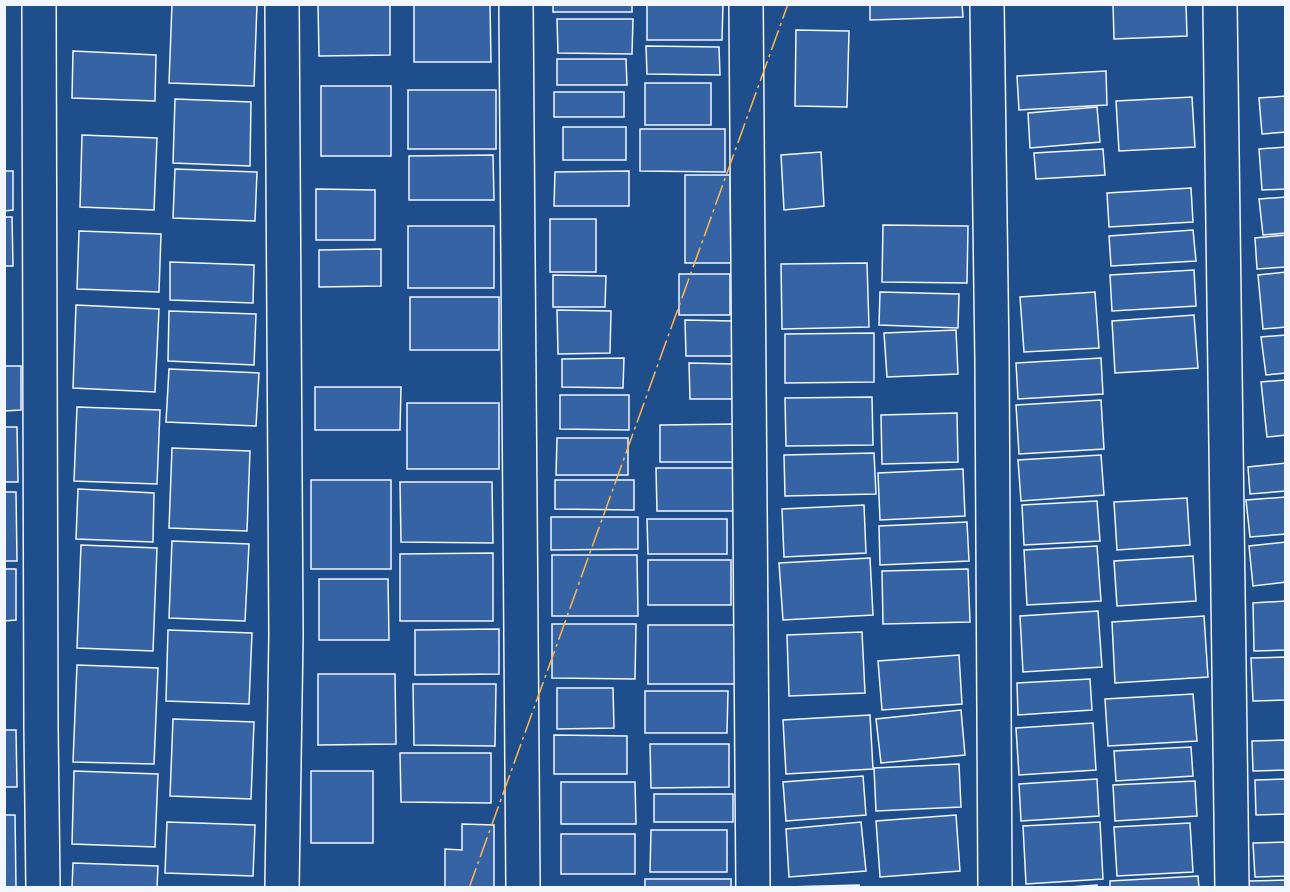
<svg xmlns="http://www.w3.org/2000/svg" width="1290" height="892" font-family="'Fira Sans',sans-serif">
  <rect width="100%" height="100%" fill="#1f4e8c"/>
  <g fill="#3563a3" stroke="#f2f6ff" stroke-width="1.5">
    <path d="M172 4H257L254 86 169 83Z"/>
    <path d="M318 4H390V55L319 56Z"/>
    <path d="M414 4H490L491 62H414Z"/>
    <rect x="553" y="4" width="79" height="8"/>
    <path d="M647 4H723L722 40H647Z"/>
    <path d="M870 4H962L963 17 870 20Z"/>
    <path d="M1113 4H1186L1187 36 1114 39Z"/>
    <path d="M557 19H633L632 54 558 53Z"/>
    <path d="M796 30 849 31 847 107 795 106Z"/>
    <path d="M646 46 719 47 720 75 647 74Z"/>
    <path d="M73 51 156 55 155 101 72 98Z"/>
    <path d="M557 59H626L627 85H557Z"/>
    <path d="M1106 71 1107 105 1019 110 1017 76Z"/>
    <rect x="645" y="83" width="66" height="42"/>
    <rect x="321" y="86" width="70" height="70"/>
    <rect x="408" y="90" width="88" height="59"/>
    <rect x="554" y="92" width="70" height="25"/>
    <path d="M1286 96V132L1262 134 1259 98Z"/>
    <path d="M1192 97 1195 147 1119 151 1116 101Z"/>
    <path d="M175 99 251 102 250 166 173 163Z"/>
    <path d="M1097 107 1100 142 1030 148 1028 113Z"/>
    <rect x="563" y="127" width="63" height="33"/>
    <path d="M640 129H725V172L640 171Z"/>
    <path d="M82 135 157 138 154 210 80 207Z"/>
    <path d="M1286 147V189L1262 190 1259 149Z"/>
    <path d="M1103 149 1105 175 1036 179 1034 153Z"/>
    <path d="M821 152 824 206 784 210 781 155Z"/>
    <path d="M493 155 494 200H409V156Z"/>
    <path d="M175 169 257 172 255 221 173 218Z"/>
    <path d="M4 171H13V210L4 211Z"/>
    <path d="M629 171V206H554L555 172Z"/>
    <path d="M685 175H730L731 263H685Z"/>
    <path d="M1191 188 1193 222 1109 227 1107 193Z"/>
    <path d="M316 189 375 190V240H316Z"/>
    <path d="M1286 197V233L1263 235 1259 199Z"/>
    <path d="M4 217H12L13 266H4Z"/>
    <rect x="550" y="219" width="46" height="53"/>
    <path d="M883 225 968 226 967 283 882 282Z"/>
    <rect x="408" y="226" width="86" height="62"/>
    <path d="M1193 230 1196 261 1111 266 1109 236Z"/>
    <path d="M79 231 161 234 159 292 77 289Z"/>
    <path d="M1286 235V267L1257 269 1255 238Z"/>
    <path d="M381 249V286L319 287V250Z"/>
    <path d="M170 262 254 265 253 303 170 300Z"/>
    <path d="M867 263 869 327 782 329 781 264Z"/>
    <path d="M1194 270 1196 306 1112 311 1110 275Z"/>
    <path d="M1286 272V327L1263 329 1258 275Z"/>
    <rect x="679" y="274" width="51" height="41"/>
    <path d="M553 275 606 276 605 307H553Z"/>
    <path d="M880 292 959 294 958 328 879 325Z"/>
    <path d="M1095 292 1099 348 1024 352 1020 297Z"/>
    <rect x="410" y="297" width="89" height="53"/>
    <path d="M76 305 159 309 155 392 73 388Z"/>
    <path d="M557 310 611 311 610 353 558 354Z"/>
    <path d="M169 311 256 314 254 365 168 361Z"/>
    <path d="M1194 315 1198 368 1115 373 1112 321Z"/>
    <path d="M685 320 733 321V356H686Z"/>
    <path d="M956 330 958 374 887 377 884 333Z"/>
    <path d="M874 333V382L785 383V334Z"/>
    <path d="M1286 335V373L1266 375 1261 337Z"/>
    <path d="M624 358 623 388 562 387V359Z"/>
    <path d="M1101 358 1103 394 1018 399 1016 363Z"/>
    <path d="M689 363 734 364V399H690Z"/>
    <path d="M4 366H21V410L4 411Z"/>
    <path d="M169 369 259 373 256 426 166 422Z"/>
    <path d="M1286 380V435L1267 437 1261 382Z"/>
    <path d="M315 387H401L400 430H315Z"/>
    <path d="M560 395H629V430L560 429Z"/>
    <path d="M872 397 873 445 786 446 785 398Z"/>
    <path d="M1101 400 1104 449 1019 454 1016 405Z"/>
    <rect x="407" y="403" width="92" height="66"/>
    <path d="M77 407 160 410 157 484 74 481Z"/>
    <path d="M957 413 958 462 882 464 881 415Z"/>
    <path d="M734 424V462H660V425Z"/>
    <path d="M4 427H17L18 482H4Z"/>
    <path d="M557 438H628V475H556Z"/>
    <path d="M172 448 250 451 247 531 169 528Z"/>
    <path d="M874 453 876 494 785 496 784 455Z"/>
    <path d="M1101 455 1104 495 1021 501 1018 460Z"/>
    <path d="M1286 463V491L1250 494 1248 467Z"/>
    <path d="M656 468H742L741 511H657Z"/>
    <path d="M963 469 965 516 880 520 878 473Z"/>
    <rect x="311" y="480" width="80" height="89"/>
    <path d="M555 480H634V510L555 509Z"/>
    <path d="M400 482H492L493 543 401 542Z"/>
    <path d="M78 489 154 493 153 542 76 539Z"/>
    <path d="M4 492H16L17 561H4Z"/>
    <path d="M1286 497V534L1250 537 1246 500Z"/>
    <path d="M1187 498 1190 545 1117 550 1114 502Z"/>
    <path d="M1097 501 1100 541 1024 545 1022 505Z"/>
    <path d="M864 505 866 553 784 557 782 509Z"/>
    <path d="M551 517H638V549L551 550Z"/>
    <path d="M647 519H727V554H648Z"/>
    <path d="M967 522 969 561 880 565 879 526Z"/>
    <path d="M172 541 249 544 245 621 169 618Z"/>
    <path d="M1286 542V582L1253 586 1249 546Z"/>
    <path d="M81 545 157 548 153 651 77 648Z"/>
    <path d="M1097 546 1101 601 1027 605 1024 550Z"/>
    <path d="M493 553V621H400V554Z"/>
    <path d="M552 555H637L638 616H552Z"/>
    <path d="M1193 556 1196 601 1117 606 1114 561Z"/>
    <path d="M870 558 873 615 783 620 779 563Z"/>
    <rect x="648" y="560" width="83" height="45"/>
    <path d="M4 569H16V620L4 621Z"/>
    <path d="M968 569 970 622 883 624 882 571Z"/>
    <path d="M319 579H388L389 640H319Z"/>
    <path d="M1286 601V650L1254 651 1253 603Z"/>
    <path d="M1098 611 1102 667 1023 672 1020 616Z"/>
    <path d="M1204 616 1208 677 1115 683 1112 622Z"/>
    <path d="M552 624H636L635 679 552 678Z"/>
    <rect x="648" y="625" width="92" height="59"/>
    <path d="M499 629V674L415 675V630Z"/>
    <path d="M168 630 252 633 249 704 166 701Z"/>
    <path d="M862 632 865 693 789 696 787 635Z"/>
    <path d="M959 655 962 704 882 710 878 661Z"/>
    <path d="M1286 657V700L1253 701 1251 658Z"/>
    <path d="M77 665 158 668 154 764 73 762Z"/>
    <path d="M318 674H395L396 744 318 745Z"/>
    <path d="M1090 679 1092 710 1018 715 1017 683Z"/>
    <path d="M413 684H496L495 746 414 745Z"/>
    <path d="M557 688H613L614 728 557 729Z"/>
    <path d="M645 691H728L727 733H645Z"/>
    <path d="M1193 694 1197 741 1108 746 1105 699Z"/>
    <path d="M961 710 965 755 881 763 876 719Z"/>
    <path d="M870 715 873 769 786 774 783 720Z"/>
    <path d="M173 719 254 722 251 799 170 796Z"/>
    <path d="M1093 723 1096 770 1019 775 1016 728Z"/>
    <path d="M4 730H16L17 787H4Z"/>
    <path d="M554 735 627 736V774H554Z"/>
    <path d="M1286 740V770L1253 771 1252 741Z"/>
    <path d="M650 744H729V787L651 788Z"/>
    <path d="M1191 747 1193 776 1116 781 1114 751Z"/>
    <path d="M400 753H491V803L401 802Z"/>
    <path d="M959 764 961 807 876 811 874 768Z"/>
    <path d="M74 771 158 774 155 847 72 844Z"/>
    <rect x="311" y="771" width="62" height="72"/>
    <path d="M863 776 866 815 786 821 783 782Z"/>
    <path d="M1097 779 1099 816 1021 821 1019 784Z"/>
    <path d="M1286 779V814L1256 815 1255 780Z"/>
    <path d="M1195 781 1197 816 1115 821 1113 785Z"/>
    <path d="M561 782H635L636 824H561Z"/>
    <rect x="654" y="794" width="79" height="28"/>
    <path d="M4 815H15L16 887H4Z"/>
    <path d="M956 815 960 871 880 877 876 821Z"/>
    <path d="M167 822 255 825 253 876 165 873Z"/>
    <path d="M861 822 866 871 789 877 786 829Z"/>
    <path d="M1100 822 1103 879 1026 884 1023 826Z"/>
    <path d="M1190 823 1193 872 1117 876 1114 827Z"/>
    <path d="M462 824 494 825V888H445V849L462 850Z"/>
    <path d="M651 830H727V872H650Z"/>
    <rect x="561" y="834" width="74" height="40"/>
    <path d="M1286 842V876L1255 877 1253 843Z"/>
    <path d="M73 863 158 866 157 888H72Z"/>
    <path d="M1198 876 1199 888H1110V881Z"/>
    <rect x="645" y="879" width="86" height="9"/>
    <path d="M1286 880V888H1249V881Z"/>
    <path d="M859 885 860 888 787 887Z"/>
    <path d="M1097 885V888H1055Z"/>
  </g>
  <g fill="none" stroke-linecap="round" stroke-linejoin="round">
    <defs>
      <g id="street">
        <path d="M39 4 41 727 43 888"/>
        <path d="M516 4 523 888"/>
        <path d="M746 4 753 888"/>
        <path d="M987 4 992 361 995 888"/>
        <path d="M1220 4 1232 888"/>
        <path d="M282 888 286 635 282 4"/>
      </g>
    </defs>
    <use href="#street" stroke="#f2f6ff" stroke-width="36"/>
    <use href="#street" stroke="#1f4e8c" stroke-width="33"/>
    <path stroke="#ffb74d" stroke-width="1.5" stroke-dasharray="21 4.5 3 4.5" stroke-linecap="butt" d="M469 888 788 4"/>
  </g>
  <rect width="1290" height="892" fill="none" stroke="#f2f6ff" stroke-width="12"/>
</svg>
